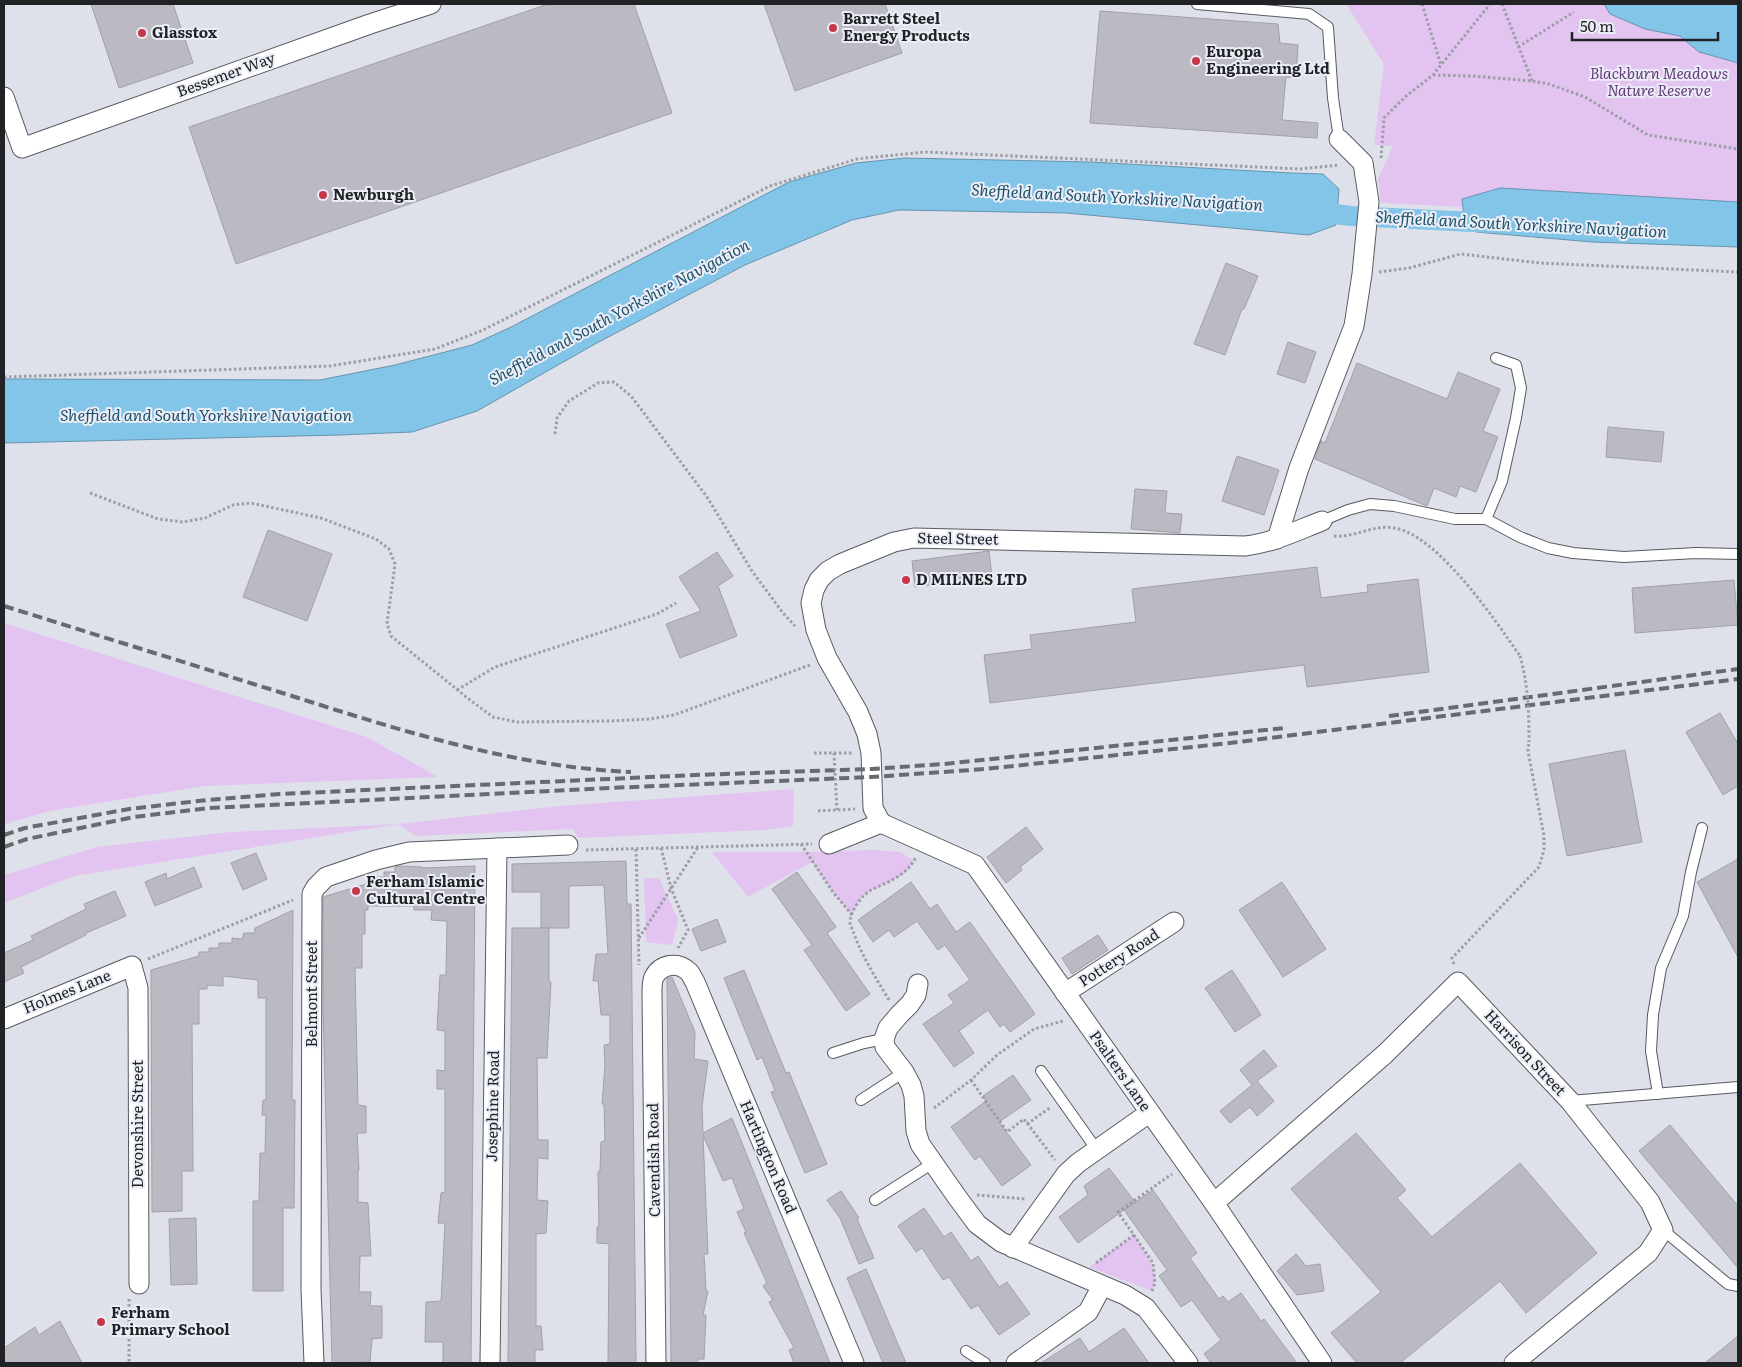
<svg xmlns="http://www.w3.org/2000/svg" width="1742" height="1367" font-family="Literata,serif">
  <rect width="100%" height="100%" fill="#dee0ea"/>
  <g fill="#e3c4f1">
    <path d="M1346 4H1738V202L1500 188 1462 199 1463 207 1381 203 1378 179 1393 146 1374 145 1384 64Z"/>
    <path d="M4 623 367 737 438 777 204 786 50 811 4 824Z"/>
    <path d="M794 789 793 826 765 830 579 838 572 829 416 836 399 824 74 876 4 903V875L97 847 231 832 399 824 560 806Z"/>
    <path d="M874 850 900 852 914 861 906 872 893 881 871 890 861 898 852 915 833 892 812 862 748 897 712 852H806Z"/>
    <path d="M644 878H659L678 920 672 945 646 942Z"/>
    <path d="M1134 1235C1146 1254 1160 1268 1152 1291L1089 1267Z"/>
  </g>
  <g fill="#83c5e8" stroke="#6694ae">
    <path d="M1604 4H1738V63L1699 52 1680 36 1645 29 1610 14Z"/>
    <path d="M905 158 1090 162 1292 173 1323 174 1339 189 1336 225 1309 235 1066 213 899 210 852 220 745 265 595 344 477 411 412 432 340 435 4 443V379L320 380 395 365 472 345 511 327 789 182 856 163Z"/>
    <path d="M1500 188 1738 202V247L1592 242 1476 232 1464 219 1462 199Z"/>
  </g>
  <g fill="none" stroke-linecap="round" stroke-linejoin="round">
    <path stroke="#83c5e8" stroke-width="20" d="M1311 211 1351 216 1494 223"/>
  </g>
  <g fill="#bbb9c2" stroke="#a2a0a9">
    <path d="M91 4H173L193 63 119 88Z"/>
    <path d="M548 4H634L672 113 236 264 189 127Z"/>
    <path d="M764 4H885L902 53 795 91Z"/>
    <path d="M1100 11 1278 24 1280 43 1298 45 1296 78 1286 77 1282 120 1318 123 1317 138 1090 123Z"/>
    <path d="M1226 263 1258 276 1244 309H1242L1225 355 1194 344Z"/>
    <path d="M1288 342 1316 352 1305 383 1277 374Z"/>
    <path d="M1357 363 1447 399 1458 372 1500 389 1483 431 1498 437 1476 492 1460 486 1456 497 1434 488 1427 506 1315 459 1321 441 1325 443Z"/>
    <path d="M1608 427 1664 432 1661 462 1606 457Z"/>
    <path d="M1237 456 1279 470 1264 515 1222 501Z"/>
    <path d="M1135 489 1167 491 1165 513 1182 514 1180 533 1131 529Z"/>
    <path d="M268 530 332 554 307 621 243 597Z"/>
    <path d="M989 551 992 577 915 587 912 561Z"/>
    <path d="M717 552 733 576 718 586 737 636 680 658 666 624 701 611 679 577Z"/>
    <path d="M1317 567 1321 598 1368 592 1367 585 1418 579 1429 672 1307 687 1304 665 990 703 984 655 1032 649 1030 635 1136 622 1132 589Z"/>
    <path d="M1734 580 1738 625 1635 633 1632 588Z"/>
    <path d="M1720 713 1738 744V786L1723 795 1686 732Z"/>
    <path d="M1625 750 1642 842 1567 856 1549 764Z"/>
    <path d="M1026 827 1043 849 1020 867 1022 870 1006 883 987 857Z"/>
    <path d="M256 853 267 879 243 890 231 863Z"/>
    <path d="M1738 859V957L1697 882Z"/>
    <path d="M626 861 627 904H631L636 1363H608L609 1244 597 1243V1227H599L598 1172 600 1171 601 1142 605 1141 604 1104H602L605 1065 604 1045 610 1044V1015H601L598 981H593L596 954H608L604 885 569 886V928H541V892H512V864Z"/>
    <path d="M397 866 422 867V868L475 866 471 1363H443V1342H425L426 1302 441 1301 445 1223H438L441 1193 445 1192V1089H437V1070L445 1071V1031L437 1030 440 975H446L447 921 431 920 432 910H414V906H368V910H365V934H362V968H355L358 1105 366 1106V1133H357L359 1170H358V1202L368 1203 371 1256H360L359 1292H371L370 1306H382V1338L372 1339 370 1362 332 1363 323 1004V897L373 882V877H384V872H395V867Z"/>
    <path d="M194 867 202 887 155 906 145 882 166 873 167 879Z"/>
    <path d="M797 872 836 927 827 933 870 994 846 1011 804 950 812 945 772 889Z"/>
    <path d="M911 882 930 909 937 904 956 932 970 922 1035 1014 1010 1032 1004 1024 1000 1027 988 1010 959 1031 974 1053 954 1067 923 1024 954 1003 948 995 970 980 945 945 938 950 917 921 894 937 889 930 873 942 858 920Z"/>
    <path d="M1282 882 1326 949 1283 977 1239 910Z"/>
    <path d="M115 891 126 916 86 933V935L21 967 24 973 4 982V953L33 940 31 936 86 909 84 904Z"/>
    <path d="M293 910 292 1100H295L294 1208H283V1291H253V1201H259L260 1153H265L266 1115H262L263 1100H266V998H258V980L223 976V986L207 985V989H199V1024H192L193 1171H182V1211L152 1212 151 970 199 956V952H209V948H219V943H232V938L242 939 244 933H254L255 928Z"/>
    <path d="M717 919 726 942 701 951 692 929Z"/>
    <path d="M512 928H549V982H551L547 1058H537L538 1140H548V1159L538 1158 537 1200 548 1201 546 1233 536 1234V1326H541L543 1350H535V1363H508Z"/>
    <path d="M1098 935 1108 950 1072 974 1062 958Z"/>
    <path d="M744 970 786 1073 789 1072 827 1164 805 1173 771 1092 775 1091 762 1057 757 1060 724 978Z"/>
    <path d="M1232 970 1261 1015 1235 1032 1205 988Z"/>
    <path d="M672 977 695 1032 694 1059 708 1061 702 1106 703 1133 732 1118 830 1363H794L789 1350 794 1348 769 1302 773 1300 763 1286 767 1283 744 1233 746 1232 737 1212 744 1209 732 1178 723 1181 703 1135 708 1254H704L706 1291H708L703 1315H706L704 1359H698V1363H671L667 979Z"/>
    <path d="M1264 1050 1277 1066 1257 1081 1274 1101 1257 1116 1250 1107 1230 1123 1220 1111 1252 1085 1240 1070Z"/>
    <path d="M1013 1075 1031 1100 999 1122 1031 1165 1002 1186 980 1156 975 1160 951 1127 986 1101 983 1096Z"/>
    <path d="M1670 1125 1738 1206V1268L1639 1151Z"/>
    <path d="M1356 1133 1406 1190 1397 1198 1432 1237 1520 1163 1597 1253 1526 1313 1500 1281 1400 1363H1357L1331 1333 1381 1292 1291 1189Z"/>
    <path d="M1109 1168 1135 1202 1078 1243 1059 1217 1088 1195 1084 1186Z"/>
    <path d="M1153 1190 1197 1253 1190 1258 1219 1299 1223 1296 1228 1302 1241 1293 1261 1321 1264 1319 1297 1363H1211L1204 1354 1221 1340 1192 1300 1181 1307 1159 1276 1167 1270 1124 1210Z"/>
    <path d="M841 1191 859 1218 857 1219 874 1258 859 1264 840 1218 827 1200Z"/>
    <path d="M924 1208 944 1237 951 1232 971 1261 978 1256 999 1287 1007 1282 1030 1314 999 1335 978 1305 971 1309 949 1277 943 1280 922 1248 916 1252 898 1226Z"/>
    <path d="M196 1218 197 1284 171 1285 169 1219Z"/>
    <path d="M1296 1254 1306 1266 1320 1264 1324 1291 1297 1295 1277 1271Z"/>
    <path d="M866 1269 906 1363H883L847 1278Z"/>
    <path d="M60 1321 82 1363H4V1348L35 1327 39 1335Z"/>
    <path d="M1124 1328 1149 1363H1041L1080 1338 1089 1352Z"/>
    <path d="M1738 1336V1363H1705Z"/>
  </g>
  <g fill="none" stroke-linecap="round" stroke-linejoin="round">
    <defs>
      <g id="lane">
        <path d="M1197 4 1309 14 1328 27 1333 98 1339 139"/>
        <path d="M1486 519 1502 481 1516 418 1521 388 1516 365 1496 358"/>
        <path d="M1322 521 1348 510 1370 504 1394 506 1455 519H1486L1520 537 1548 548 1573 553 1624 557 1696 553 1738 554"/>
        <path d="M833 1053 864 1043 884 1039"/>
        <path d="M1041 1071 1097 1150"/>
        <path d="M1658 1094 1651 1051 1653 1015 1661 968 1683 916 1691 872 1702 828"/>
        <path d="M861 1100 904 1072"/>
        <path d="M1570 1101 1738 1087"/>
        <path d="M875 1200 933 1163"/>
        <path d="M1663 1230 1728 1284 1738 1286"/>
        <path d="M966 1351 985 1363"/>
      </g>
      <g id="street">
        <path d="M4 97 22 148 370 24 431 4"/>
        <path d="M1277 539 1299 468 1354 326 1362 274 1369 202 1363 163 1339 139"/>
        <path d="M881 823 873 808 871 753 867 734 858 712 827 658 816 630 811 603 814 590 819 580 828 571 840 564 894 542 914 538 1245 546C1272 543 1296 531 1322 521"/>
        <path d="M881 823 975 865 1214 1203 1322 1363"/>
        <path d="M829 844 881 823"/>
        <path d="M918 984 916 995 910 1004 899 1015 888 1028 884 1039 885 1047 904 1072 911 1085 914 1096 916 1131 920 1144 957 1197 977 1224 1001 1242 1125 1295 1146 1308 1188 1363"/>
        <path d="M1065 993 1174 922"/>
        <path d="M4 1019 132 966 138 988 139 1284"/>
        <path d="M1214 1203 1385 1054 1458 982 1570 1101 1650 1202 1663 1230 1648 1253 1514 1363"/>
        <path d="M1013 1248 1066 1174 1078 1163 1149 1113"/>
        <path d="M314 1363 311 1289 312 894 316 887 326 877 376 860 409 852 568 845"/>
        <path d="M490 1363 497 848"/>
        <path d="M656 1363 652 993C652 988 652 981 654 977 661 964 678 961 689 972 691 974 693 979 695 982L854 1363"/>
        <path d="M1016 1363 1088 1312 1102 1286"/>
      </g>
    </defs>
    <use href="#lane" stroke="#585a62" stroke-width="12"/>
    <use href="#street" stroke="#585a62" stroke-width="21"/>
    <g stroke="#9c9ea5" stroke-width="3" stroke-dasharray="2.5 2.5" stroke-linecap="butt">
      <path d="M1422 4 1441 65"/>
      <path d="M1502 4 1532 81"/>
      <path d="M1518 47 1574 12"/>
      <path d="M1433 75 1472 76 1532 81 1549 84 1585 97 1648 135 1738 149"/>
      <path d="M1381 158 1384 118 1405 97 1433 75 1490 4"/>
      <path d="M1379 272 1409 268 1461 254 1540 263 1738 272"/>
      <path d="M4 377 330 366 435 349 483 330 770 186 857 159 925 152 1301 169 1339 165"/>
      <path d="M555 434 557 418 569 401 598 383 614 382 631 396 707 497 752 571 783 613 795 626"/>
      <path d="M90 493 158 519 183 522 205 518 233 505 251 503 321 518 376 539 389 549 395 564 387 624 391 636 470 700 493 717 517 722 611 721 650 719 674 715 810 665"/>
      <path d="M1334 536C1355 538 1373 524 1394 528 1437 534 1496 621 1520 656"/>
      <path d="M457 690 495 667 657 614 676 603"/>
      <path d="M814 753H853"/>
      <path d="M818 811 855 809"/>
      <path d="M801 844 833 892 852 915"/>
      <path d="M661 848 671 888 688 930 678 948"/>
      <path d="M636 849 639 965"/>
      <path d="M586 850 812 844"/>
      <path d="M639 938 698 847"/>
      <path d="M148 959 293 900"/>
      <path d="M1454 964 1452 958 1539 867 1544 850V836L1528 751 1529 742"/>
      <path d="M889 1000C876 978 863 958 854 934 853 931 851 927 850 923 850 911 862 894 873 889 890 881 907 875 916 857"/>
      <path d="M971 1080 1007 1132 1024 1119 1055 1160"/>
      <path d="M934 1108 971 1080 997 1055 1034 1029 1063 1021"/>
      <path d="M1027 1124 1051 1107"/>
      <path d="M977 1195 1026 1199"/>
      <path d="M1096 1263 1134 1235"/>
      <path d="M1152 1291 1155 1283 1153 1263 1118 1212 1172 1174"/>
      <path d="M129 1299V1363"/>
    </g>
    <use href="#lane" stroke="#fff" stroke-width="10"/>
    <use href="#street" stroke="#fff" stroke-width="19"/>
    <g stroke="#686a6f" stroke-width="4" stroke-dasharray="10 5" stroke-linecap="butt">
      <path d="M4 606C100 636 196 666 292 696 402 731 515 767 631 772"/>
      <path d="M1389 716 1738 669"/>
      <path d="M4 835 25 828 129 809 207 800 280 794 695 775 872 769 944 764 1285 728"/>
      <path d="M4 847 27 839 134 817 209 808 609 788 872 777 985 769 1230 743 1738 679"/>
    </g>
    <g stroke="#9c9ea5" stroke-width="3" stroke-dasharray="2.5 2.5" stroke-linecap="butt">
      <path d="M1520 656C1528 683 1529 713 1529 742"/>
      <path d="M834 753 837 810"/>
    </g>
  </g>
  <g fill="#c7374a" stroke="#ebeef7" stroke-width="2">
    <circle cx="833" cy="28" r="5"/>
    <circle cx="142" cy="33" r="5"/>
    <circle cx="1196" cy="61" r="5"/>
    <circle cx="323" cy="195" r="5"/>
    <circle cx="906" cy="580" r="5"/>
    <circle cx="356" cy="891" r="5"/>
    <circle cx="101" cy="1322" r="5"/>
  </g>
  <g text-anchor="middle" stroke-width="4" stroke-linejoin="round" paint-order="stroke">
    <g font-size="15" font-weight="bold" fill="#212225" stroke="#ebeef7" text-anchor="start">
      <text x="843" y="24">Barrett Steel<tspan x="843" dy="17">Energy Products</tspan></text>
      <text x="152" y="38">Glasstox</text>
      <text x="1206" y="57">Europa<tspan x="1206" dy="17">Engineering Ltd</tspan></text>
      <text x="333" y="200">Newburgh</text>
      <text x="916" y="585">D MILNES LTD</text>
      <text x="366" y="887">Ferham Islamic<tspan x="366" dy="17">Cultural Centre</tspan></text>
      <text x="111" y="1318">Ferham<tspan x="111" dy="17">Primary School</tspan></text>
    </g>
    <g font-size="15" font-style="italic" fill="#673a7a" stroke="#ebeef7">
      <text x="1659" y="79">Blackburn Meadows<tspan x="1659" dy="17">Nature Reserve</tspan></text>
    </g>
    <g font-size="15" fill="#212225" stroke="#ebeef7">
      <text transform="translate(226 75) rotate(-20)" y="5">Bessemer Way</text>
      <text transform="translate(958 539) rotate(1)" y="5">Steel Street</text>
      <text transform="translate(1119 958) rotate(-33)" y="5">Pottery Road</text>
      <text transform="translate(67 992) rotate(-22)" y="5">Holmes Lane</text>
      <text transform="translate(312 994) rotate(-90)" y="5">Belmont Street</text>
      <text transform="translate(1525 1053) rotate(47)" y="5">Harrison Street</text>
      <text transform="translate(1120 1071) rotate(55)" y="5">Psalters Lane</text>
      <text transform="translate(493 1106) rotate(-89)" y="5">Josephine Road</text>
      <text transform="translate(138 1124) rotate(-90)" y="5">Devonshire Street</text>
      <text transform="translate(768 1157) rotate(67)" y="5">Hartington Road</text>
      <text transform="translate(654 1160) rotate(-91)" y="5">Cavendish Road</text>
    </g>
    <g font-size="16" font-style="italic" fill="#1d526a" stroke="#ebeef7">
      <text transform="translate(1117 197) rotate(3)" y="6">Sheffield and South Yorkshire Navigation</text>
      <text transform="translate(1521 224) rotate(3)" y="6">Sheffield and South Yorkshire Navigation</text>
      <text transform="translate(619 312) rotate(-28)" y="6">Sheffield and South Yorkshire Navigation</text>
      <text x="206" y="421">Sheffield and South Yorkshire Navigation</text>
    </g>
  </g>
  <rect width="1742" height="1367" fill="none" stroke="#212225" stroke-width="10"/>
  <path d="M1572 32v8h146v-8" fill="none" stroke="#212225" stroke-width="2.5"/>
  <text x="1580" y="32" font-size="15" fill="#212225" stroke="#ebeef7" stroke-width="4" paint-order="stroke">50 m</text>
</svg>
